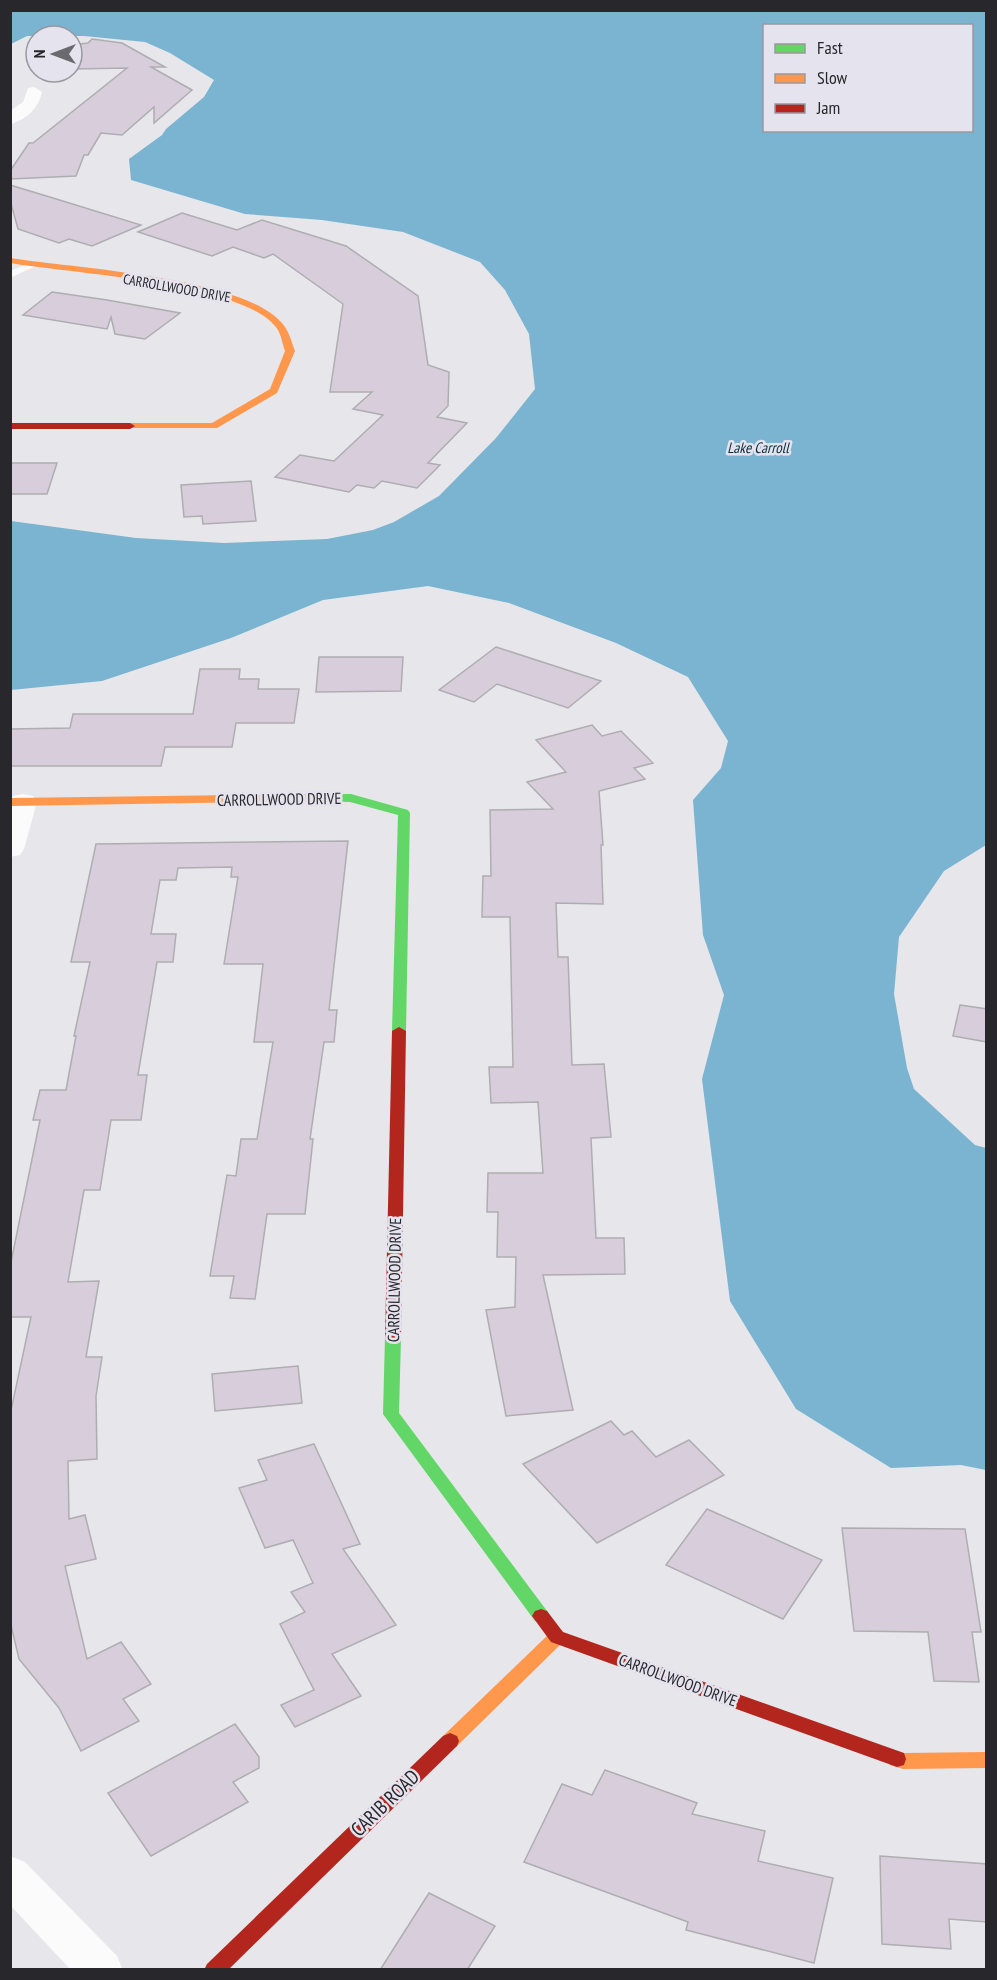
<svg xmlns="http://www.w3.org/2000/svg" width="997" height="1980" font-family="'PT Sans Narrow',sans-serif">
  <rect width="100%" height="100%" fill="#e6e6eb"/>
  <path fill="#7ab4d0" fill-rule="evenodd" d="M11 10 986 11V845L944 871 899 937 894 994 907 1068 914 1089 975 1145 986 1148V1470L961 1465 891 1468 796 1409 730 1301 702 1079 724 995 703 935 693 800 721 768 728 741 688 677 616 643 509 603 428 586 323 600 231 638 102 681 11 690V521L136 538 224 543 327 539 373 530 394 522 439 496 496 438 535 389 529 334 505 290 480 262 403 232 322 220 245 214 131 180 129 159 162 135 166 129 204 97 214 80 170 53 145 42 84 36H27L11 44ZM764 26H972V130H764Z"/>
  <g fill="#d8cedb" stroke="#aeadb1" stroke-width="1.5">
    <path d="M92 39 122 43 165 67H151L192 90 154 123V107L122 135 101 133 88 155H84L76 176 10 179V171L29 143H33L127 68 72 69V45L88 43Z"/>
    <path d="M10 185 53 198 141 225 92 246 69 239 59 243 18 229 10 200Z"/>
    <path d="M182 213 237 230 262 220 346 246 418 296 428 365 449 372 448 406 437 417 467 423 428 463 440 465 417 488 382 481 374 488 357 485 349 492 275 477 300 455 334 461 383 415 353 409 372 392H330L343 304 273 254 264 258 233 247 212 256 138 232Z"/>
    <path d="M52 292 107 300 180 313 145 339 115 334 111 317 107 329 23 315Z"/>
    <path d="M10 463H57L47 494H10Z"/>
    <path d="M251 481 256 521 203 524 202 516 184 517 181 485Z"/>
    <path d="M496 647 601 681 568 708 497 684 474 702 439 690Z"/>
    <path d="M319 657H403L401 691 316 692Z"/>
    <path d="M200 669H240L239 679H259L258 689H299L294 723H236L232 747H165L161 766H10V729L70 728 73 714H193Z"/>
    <path d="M592 725 602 736 621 731 653 763 634 768 645 779 599 791 603 845H601L603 904 556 903 558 957H568L572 1065 604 1064 611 1137 591 1138 596 1238H624L625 1274 543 1275 573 1410 506 1416 486 1310 515 1307 516 1257H497L498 1212H487L488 1173H543L538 1102 491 1103 489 1067H513L510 917H482L483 876H491L490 810 553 809 527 782 566 772 536 740Z"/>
    <path d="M348 841 329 1010H337L334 1042H324L310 1139H313L305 1214H267L255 1299 230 1298 234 1276H210L227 1175 236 1176 241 1139H257L273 1042H254L263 964H224L238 877H231L232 867 178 868 176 880H160L151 934H176L173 962H157L138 1075H147L141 1120H111L100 1190H84L68 1282 99 1281 86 1357H102L96 1396 97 1459 68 1461 69 1519 85 1515 96 1559 65 1566 87 1659 121 1642 151 1684 123 1699 139 1721 81 1751 59 1708 19 1659 10 1621V1415L31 1317H10V1267L40 1120H33L40 1090H66L76 1036H74L90 962H71L96 844Z"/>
    <path d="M960 1005 987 1009V1042L953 1036Z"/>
    <path d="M298 1366 302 1403 215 1411 212 1374Z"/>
    <path d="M611 1421 624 1435 632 1431 656 1457 689 1440 724 1475 597 1543 523 1464Z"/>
    <path d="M314 1444 360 1544 343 1549 396 1625 332 1654 361 1696 295 1727 281 1705 314 1690 280 1624 305 1612 291 1592 313 1583 293 1540 265 1548 239 1488 267 1480 258 1460Z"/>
    <path d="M707 1509 822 1560 783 1619 666 1565Z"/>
    <path d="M842 1528 965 1529 981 1632H972L979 1682 934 1681 928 1632 854 1631Z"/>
    <path d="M235 1724 259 1757V1768L233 1782 248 1802 151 1856 108 1793Z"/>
    <path d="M605 1770 697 1803 692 1814 765 1831 758 1861 833 1878 814 1963 686 1930 688 1922 524 1862 562 1784 592 1795Z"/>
    <path d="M880 1856 987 1864V1922L949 1919 951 1949 882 1944Z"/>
    <path d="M429 1893 495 1926 467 1970H380Z"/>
  </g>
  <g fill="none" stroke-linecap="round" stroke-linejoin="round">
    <path fill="#fbfbfc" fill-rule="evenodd" d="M30 263 38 265 10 278V271Z"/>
    <g fill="#fbfbfc" fill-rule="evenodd">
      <path d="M34 87 42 92C39 107 27 120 10 124V111L23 102 28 88Z"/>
      <path d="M23 794 33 796 37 802 24 849 20 855 10 857V800L13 796Z"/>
      <path d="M10 1856 25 1862 117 1956 123 1970H71L10 1905Z"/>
    </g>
    <g fill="#63d668" fill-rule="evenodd">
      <path d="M320 794H351L408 810 410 813 406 1031 404 1034H394L392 1031 398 815 350 802 316 801 314 798 316 795Z"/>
      <path d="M393 1331 399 1333 401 1337 399 1413 547 1611 550 1616 547 1621 541 1623 535 1621 383 1414 385 1337 387 1333Z"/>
    </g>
    <g fill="#ff974d" fill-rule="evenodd">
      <path d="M10 258C73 268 241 277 281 322 289 330 291 341 295 351L277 393 217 428H127L125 426 130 423H212L270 389 285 351C282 343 281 332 275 326 241 283 68 273 10 263Z"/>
      <path d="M320 794 324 795 326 798 324 801 10 806V798Z"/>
      <path d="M557 1630 563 1632 566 1637 563 1642 457 1746 450 1749 443 1746 441 1741 443 1736 551 1632Z"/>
      <path d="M897 1751 903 1753 986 1752V1768L903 1769 890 1765 888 1759 890 1753Z"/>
    </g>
    <g fill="#b3261e" fill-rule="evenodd">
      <path d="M10 423H130L135 426 130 429H10Z"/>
      <path d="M399 1027 406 1031 401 1337 399 1341H387L385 1337 392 1031Z"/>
      <path d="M541 1609 547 1611 563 1632 904 1753 906 1759 904 1765 897 1767 551 1642 532 1616 535 1611Z"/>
      <path d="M450 1733 457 1736 459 1741 457 1746 228 1970H204L207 1964 443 1736Z"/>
    </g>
  </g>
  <g text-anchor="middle" stroke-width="5" stroke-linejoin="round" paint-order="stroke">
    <g font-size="14" fill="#28272b" stroke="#e5e3ee">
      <text transform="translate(177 288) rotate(10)" y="5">CARROLLWOOD DRIVE</text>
    </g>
    <g font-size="15" font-style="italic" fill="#072e3e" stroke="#e5e3ee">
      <text x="758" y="453">Lake Carroll</text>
    </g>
    <g font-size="16" fill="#28272b" stroke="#e5e3ee">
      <text transform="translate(279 799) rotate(-1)" y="6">CARROLLWOOD DRIVE</text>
      <text transform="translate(394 1280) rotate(-89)" y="6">CARROLLWOOD DRIVE</text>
      <text transform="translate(678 1680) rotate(20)" y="6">CARROLLWOOD DRIVE</text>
    </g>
    <g font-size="20" fill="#28272b" stroke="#e5e3ee">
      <text transform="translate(385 1803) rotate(-44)" y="7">CARIB ROAD</text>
    </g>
  </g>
  <rect width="997" height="1980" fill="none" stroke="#28272b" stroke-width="24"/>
  <rect x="763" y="24" width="210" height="108" fill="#e5e3ee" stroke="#9998a0" stroke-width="1.5"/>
  <rect x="775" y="44" width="30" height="9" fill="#63d668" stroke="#9998a0" stroke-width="1.5"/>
  <text x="817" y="54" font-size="18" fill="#28272b">Fast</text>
  <rect x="775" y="74" width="30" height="9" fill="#ff974d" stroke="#9998a0" stroke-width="1.5"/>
  <text x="817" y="84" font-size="18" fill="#28272b">Slow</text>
  <rect x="775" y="104" width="30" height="9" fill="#b3261e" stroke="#9998a0" stroke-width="1.5"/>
  <text x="817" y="114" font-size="18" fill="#28272b">Jam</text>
  <g transform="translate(54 54) rotate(270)"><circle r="28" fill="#e5e3ee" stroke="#9998a0" stroke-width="1.5"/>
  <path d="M0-4.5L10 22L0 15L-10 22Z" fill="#6a6a6e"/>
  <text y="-9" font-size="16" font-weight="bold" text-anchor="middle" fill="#28272b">N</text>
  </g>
</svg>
